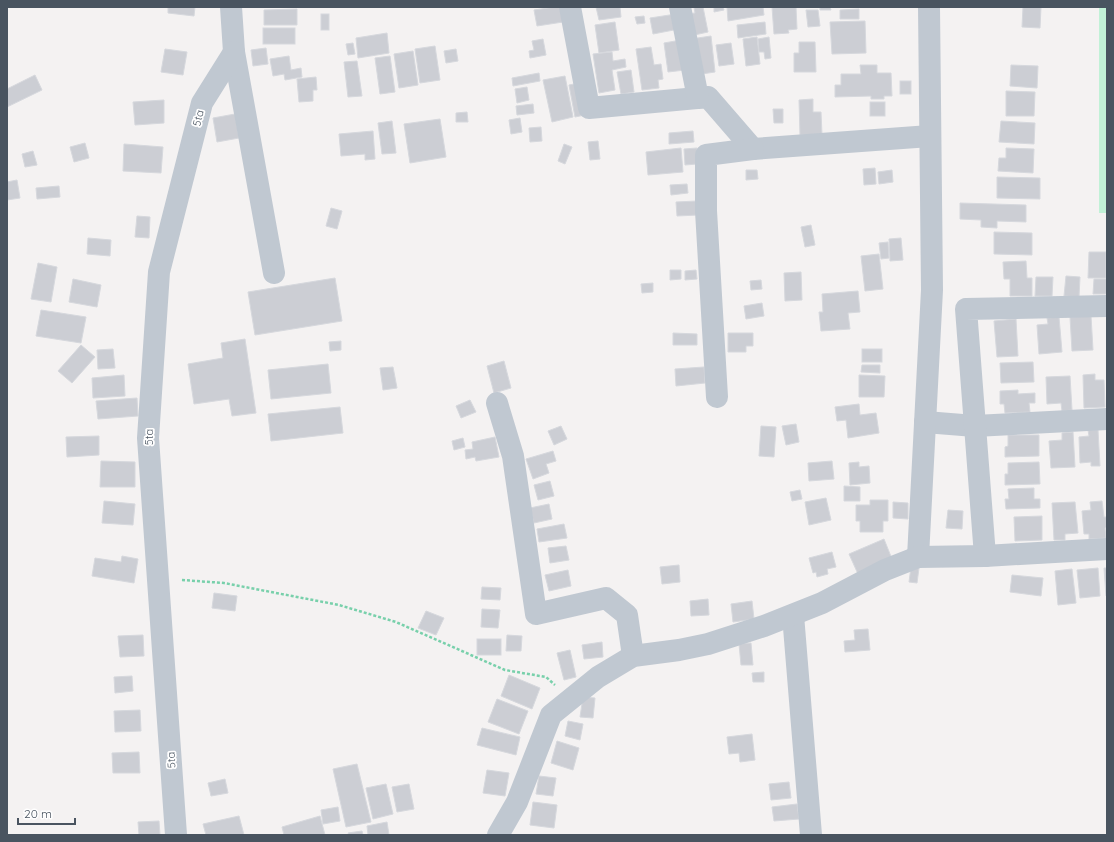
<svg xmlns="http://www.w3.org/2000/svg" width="1114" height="842" font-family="Quicksand,sans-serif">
  <rect width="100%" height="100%" fill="#f4f2f2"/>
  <rect fill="#c1f1d7" x="1099" y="7" width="8" height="206"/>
  <g fill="#ccced4" stroke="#d6d8dd">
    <path d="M168 7H195L194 16 168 13Z"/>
    <path d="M555 7H561L563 22 537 26 534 10Z"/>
    <path d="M596 7H620L621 17 599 20Z"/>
    <path d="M694 7H703L708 32 690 36 686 14 695 13Z"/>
    <path d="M714 7H723L724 10 714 12Z"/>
    <path d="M727 7H763L764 15 728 21Z"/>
    <path d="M772 7H796L797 29 788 30 789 33 774 34Z"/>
    <path d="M820 7H830L831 10H820Z"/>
    <path d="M1023 7H1041L1040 28 1022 27Z"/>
    <path d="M297 9V25H264V10Z"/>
    <path d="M859 9V19H840V10Z"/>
    <path d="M806 10H818L820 26 808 27Z"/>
    <rect x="321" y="14" width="8" height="16"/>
    <path d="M676 14 679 29 653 34 650 18Z"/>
    <path d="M644 16 645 23 637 24 635 17Z"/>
    <path d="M865 21 866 53 832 54 830 22Z"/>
    <path d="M615 22 619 50 599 53 595 25Z"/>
    <path d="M765 22 766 34 738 38 737 25Z"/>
    <rect x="263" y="28" width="32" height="16"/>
    <path d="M387 33 389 53 358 58 356 38Z"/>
    <path d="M711 36 715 72 695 75 691 39Z"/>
    <path d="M757 37 760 64 746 66 743 39Z"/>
    <path d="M769 37 771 58 765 59 764 52H759L758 39Z"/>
    <path d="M543 39 546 55 530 58 529 51 534 50 532 41Z"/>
    <path d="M681 40 685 70 668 72 664 43Z"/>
    <path d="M799 42H815L816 72H794V53H799Z"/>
    <path d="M353 43 355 54 348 55 346 44Z"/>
    <path d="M731 43 734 64 719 66 716 45Z"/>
    <path d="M435 46 440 80 420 83 415 49Z"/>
    <path d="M651 47 654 65 661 64 663 79 658 80 659 88 642 90 636 49Z"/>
    <path d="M266 48 268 64 253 66 251 50Z"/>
    <path d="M165 49 187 52 183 75 161 72Z"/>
    <path d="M456 49 458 61 446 63 444 51Z"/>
    <path d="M413 51 418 85 399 88 394 54Z"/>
    <path d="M612 52 613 61 625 59 626 67 612 70 615 90 599 93 593 54Z"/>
    <path d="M289 56 291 70 301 68 302 77 285 80 284 74 273 76 270 59Z"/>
    <path d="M390 56 395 92 380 94 375 58Z"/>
    <path d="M357 61 362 96 348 97 344 62Z"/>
    <path d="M860 65H877V73H891L892 96H884V99H871V96L835 97V85H841V74H861Z"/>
    <path d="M1011 65 1038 66 1037 88 1010 86Z"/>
    <path d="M631 70 634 92 621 94 617 72Z"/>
    <path d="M539 73 540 81 513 86 512 78Z"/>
    <path d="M35 75 42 90 7 107V89Z"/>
    <path d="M565 76 573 117 552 122 543 80Z"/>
    <path d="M316 77 317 90H313V101L299 102 297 79Z"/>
    <rect x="900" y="81" width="11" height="13"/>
    <path d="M579 83 585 115 575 117 569 85Z"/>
    <path d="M527 87 529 100 517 103 515 89Z"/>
    <path d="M1006 91 1035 92 1034 116H1006Z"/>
    <path d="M813 99V112H821L822 135H800L799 100Z"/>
    <path d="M164 100V123L135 125 133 102Z"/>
    <rect x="870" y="102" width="15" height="14"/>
    <path d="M533 104 534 113 517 115 516 106Z"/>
    <path d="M773 109H783V123H774Z"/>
    <path d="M467 112 468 122H456V113Z"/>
    <path d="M235 114 239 138 217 142 213 118Z"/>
    <path d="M520 118 522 132 511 134 509 120Z"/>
    <path d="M440 119 446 157 410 163 404 124Z"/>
    <path d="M392 121 396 153 382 154 378 123Z"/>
    <path d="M1001 121 1035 123 1034 144 999 142Z"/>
    <path d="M541 127 542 141 530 142 529 128Z"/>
    <path d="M373 131 375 159 365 160V154L341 156 339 134Z"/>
    <path d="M693 131 694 142 669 144V133Z"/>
    <path d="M598 141 600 159 590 160 588 142Z"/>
    <path d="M85 143 89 158 74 162 70 147Z"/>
    <path d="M124 144 163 147 161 173 123 171Z"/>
    <path d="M564 144 572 147 565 164 558 161Z"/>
    <path d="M681 148 683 172 648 175 646 152Z"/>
    <path d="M697 148V164L685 165 684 149Z"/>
    <path d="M1006 148 1034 149 1033 173 998 171 999 158H1006Z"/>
    <path d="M33 151 37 165 25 167 22 154Z"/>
    <path d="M875 168 876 184 864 185 863 169Z"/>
    <path d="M746 170H757L758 179 746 180Z"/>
    <path d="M892 170 893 182 879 184 878 172Z"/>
    <path d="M997 177 1040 178V199L997 198Z"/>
    <path d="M17 180 20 198 7 200V182Z"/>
    <path d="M687 184 688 193 671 195 670 185Z"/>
    <path d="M59 186 60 197 37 199 36 188Z"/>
    <path d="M697 201 698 215 677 216 676 202Z"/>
    <path d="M960 203 1026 205V222L997 221V228L981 227V220L960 219Z"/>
    <path d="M331 208 342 211 337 229 326 226Z"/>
    <path d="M137 216 150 217 149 238 135 237Z"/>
    <path d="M811 225 815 245 805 247 801 227Z"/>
    <path d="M994 232 1032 233V255L994 254Z"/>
    <path d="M88 238 111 240 110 256 87 254Z"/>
    <path d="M901 238 903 260 890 261 889 239Z"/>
    <path d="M888 242 889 258 881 259 879 243Z"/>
    <path d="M1089 252H1106V278H1088Z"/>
    <path d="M879 254 883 289 865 291 861 256Z"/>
    <path d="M1026 261 1027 278H1032V296H1010V279H1004L1003 262Z"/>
    <path d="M38 263 57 267 51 302 31 299Z"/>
    <path d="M670 270H681V279L670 280Z"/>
    <path d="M696 270 697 279 685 280V271Z"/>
    <path d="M801 272 802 300 785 301 784 273Z"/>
    <path d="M1066 276 1080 277 1079 297 1064 296Z"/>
    <path d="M1036 277H1053L1052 296H1035Z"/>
    <path d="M335 278 342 321 255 335 248 292Z"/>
    <path d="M73 279 101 285 97 307 69 302Z"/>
    <path d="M1094 279H1107V294H1093Z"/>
    <path d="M761 280 762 289 751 290 750 281Z"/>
    <path d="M653 283V292L642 293 641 284Z"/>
    <path d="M858 291 860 312 848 313 850 329 821 331 819 312H823L822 294Z"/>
    <path d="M762 303 764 316 746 319 744 306Z"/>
    <path d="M41 310 86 317 81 343 36 336Z"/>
    <path d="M1091 316 1093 350 1072 351 1070 317Z"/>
    <path d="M1059 317 1062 352 1039 354 1037 325 1048 324 1047 318Z"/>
    <path d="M1016 319 1018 356 997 357 994 321Z"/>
    <path d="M673 333 697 334V345H673Z"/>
    <path d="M728 333H753V346H746V352H728Z"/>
    <path d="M245 339 256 413 232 416 229 399 194 404 188 364 223 358 221 343Z"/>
    <path d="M341 341V350L330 351 329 342Z"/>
    <path d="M81 345 95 357 72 383 58 371Z"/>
    <path d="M113 349 115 368 98 369 97 350Z"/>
    <rect x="862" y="349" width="20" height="13"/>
    <path d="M504 361 511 388 494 393 487 366Z"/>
    <path d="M1033 362 1034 382 1001 383 1000 363Z"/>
    <path d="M328 364 331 393 271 399 268 370Z"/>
    <path d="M862 365H880V373L861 372Z"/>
    <path d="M393 367 397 388 383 390 380 368Z"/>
    <path d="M704 367 705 383 676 386 675 369Z"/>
    <path d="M1095 374V380H1104L1105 407 1084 408 1083 375Z"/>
    <path d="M124 375 125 396 93 398 92 378Z"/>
    <path d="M859 375 885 376 884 397H859Z"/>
    <path d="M1070 376 1072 410 1062 411 1061 403 1047 404 1046 377Z"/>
    <path d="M1018 390V394L1035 393V403H1029L1030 412 1005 413 1004 404H1000V391Z"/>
    <path d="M137 398 138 416 98 419 96 401Z"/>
    <path d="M470 400 476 412 461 418 456 406Z"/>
    <path d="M859 404 860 415 876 413 879 433 848 438 846 420 837 421 835 407Z"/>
    <path d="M340 407 343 433 271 441 268 414Z"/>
    <path d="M796 424 799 442 786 445 782 426Z"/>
    <path d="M561 426 567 439 554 445 548 431Z"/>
    <path d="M761 426 776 427 774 457 759 456Z"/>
    <path d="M1088 430H1098L1100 466H1091V462L1080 463 1079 437 1089 436Z"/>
    <path d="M1073 432 1075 467 1051 468 1049 441 1062 440V433Z"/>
    <path d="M1008 435H1039V456L1005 457V447L1008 446Z"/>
    <path d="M99 436V455L67 457 66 437Z"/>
    <path d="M495 437 499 457 476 461 475 457 466 459 465 450 473 449 472 442Z"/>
    <path d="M463 438 465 447 454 450 452 441Z"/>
    <path d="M553 451 556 461 546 464 549 473 533 479 526 459Z"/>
    <path d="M101 461 135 462V487H100Z"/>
    <path d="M832 461 834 479 809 481 808 463Z"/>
    <path d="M859 462V467L869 466 870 483 850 485 849 463Z"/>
    <path d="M1039 462 1040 484 1005 485V474H1008V463Z"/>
    <path d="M550 481 554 496 538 500 534 485Z"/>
    <path d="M844 486 860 487V501H844Z"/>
    <path d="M1034 488V499H1040V508L1006 509 1005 499H1009L1008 489Z"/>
    <path d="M800 490 802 499 792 501 790 492Z"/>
    <path d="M826 498 831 520 809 525 805 502Z"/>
    <path d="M870 500H888V521H883V532H860V521H856V505H870Z"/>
    <path d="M104 501 135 504 133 525 102 523Z"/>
    <path d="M1102 501 1104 517H1107V527L1105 528 1106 538 1089 539V534H1084L1082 511 1091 510 1090 502Z"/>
    <path d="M893 502 908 503V519L893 518Z"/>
    <path d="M1075 502 1078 533 1065 534V540H1054L1052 503Z"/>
    <path d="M549 504 552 519 534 523 530 508Z"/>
    <path d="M948 510 963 511 962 529 946 528Z"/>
    <path d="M1042 516V540L1015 541 1014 517Z"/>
    <path d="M564 524 567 538 539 542 537 529Z"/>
    <path d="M884 539 892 559 858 574 849 554Z"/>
    <path d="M566 546 569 560 550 563 548 548Z"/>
    <path d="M832 552 836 567 827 569 828 574 817 577 816 572 813 573 809 558Z"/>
    <path d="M122 556 138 559 134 583 92 576 95 558 121 562Z"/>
    <path d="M679 565 680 582 662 584 660 567Z"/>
    <path d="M911 567 919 568 917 583 909 582Z"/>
    <path d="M1098 568 1100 596 1080 598 1077 570Z"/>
    <path d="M1104 568H1107V596H1106Z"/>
    <path d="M1072 569 1076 603 1058 605 1055 571Z"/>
    <path d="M568 570 571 586 549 591 545 575Z"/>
    <path d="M1012 575 1043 578 1041 596 1010 592Z"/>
    <path d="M482 587 501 588 500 600 481 599Z"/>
    <path d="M214 593 237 596 235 611 212 608Z"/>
    <path d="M708 599 709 615 691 616 690 601Z"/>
    <path d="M752 601 754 619 733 622 731 604Z"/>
    <path d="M482 609 500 610 498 628 481 627Z"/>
    <path d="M426 611 444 618 436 635 418 628Z"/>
    <path d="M868 629 870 650 845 652 844 641 855 640 854 630Z"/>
    <path d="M143 635 144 656 120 657 118 636Z"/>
    <path d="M507 635 522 636 521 651H506Z"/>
    <rect x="477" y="639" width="24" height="16"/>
    <path d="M602 642 603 657 584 659 582 645Z"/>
    <path d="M751 643 753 665H741L739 644Z"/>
    <path d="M570 650 576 677 564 680 557 653Z"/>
    <path d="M764 672V682H753L752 673Z"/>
    <path d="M509 675 540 688 532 709 501 696Z"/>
    <path d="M132 676 133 691 115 693 114 677Z"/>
    <path d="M583 697 595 698 593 718 580 717Z"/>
    <path d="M497 699 528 711 519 734 488 722Z"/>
    <path d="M140 710 141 731 115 732 114 711Z"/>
    <path d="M568 721 583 724 580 740 565 736Z"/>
    <path d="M482 728 520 737 516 755 477 745Z"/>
    <path d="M752 734 755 760 740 762 739 753 729 754 727 737Z"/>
    <path d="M557 741 579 748 573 770 551 763Z"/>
    <path d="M139 752 140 773H113L112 753Z"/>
    <path d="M357 764 371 822 346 827 333 769Z"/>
    <path d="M487 770 509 773 505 796 483 793Z"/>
    <path d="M539 776 556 778 553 796 536 794Z"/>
    <path d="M225 779 228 793 211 796 208 783Z"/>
    <path d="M789 782 791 798 771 800 769 784Z"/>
    <path d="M386 784 393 814 373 819 366 788Z"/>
    <path d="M409 784 414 809 397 812 392 787Z"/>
    <path d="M533 802 557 805 554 828 530 825Z"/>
    <path d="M797 804 799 819 774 821 772 807Z"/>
    <path d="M338 807 340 821 323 824 321 810Z"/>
    <path d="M239 816 244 835H206L203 824Z"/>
    <path d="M320 816 325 835H284L282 827Z"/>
    <path d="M159 821 160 835H139L138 822Z"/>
    <path d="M387 822 389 835H368L367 826Z"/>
    <path d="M362 831 363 835H349L348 833Z"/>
  </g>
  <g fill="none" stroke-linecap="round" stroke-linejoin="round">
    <path stroke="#78d0ab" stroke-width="2.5" stroke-dasharray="3 2" stroke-linecap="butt" d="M182 580 224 583 339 605 396 622 505 670 546 677 555 685"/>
    <g stroke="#c0c8d1" stroke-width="22">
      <path d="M231 7 234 52 274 273"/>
      <path d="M570 7 589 108 708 97 753 149 930 136"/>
      <path d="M680 7 698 98"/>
      <path d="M717 397 706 211V155L753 149"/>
      <path d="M497 403 513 456 536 614 606 598 627 615 633 656"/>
      <path d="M925 422 975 426 1107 419"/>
      <path d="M985 556 966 309 1107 306"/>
      <path d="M918 557 932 290 929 7"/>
      <path d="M793 615 811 835"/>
      <path d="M176 835 148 438 159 272 202 103 234 52"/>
      <path d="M498 835 517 802 551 715 598 677 633 656 679 650 708 644 764 626 822 603 885 570 918 557 985 556 1107 549"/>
    </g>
  </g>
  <g text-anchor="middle" stroke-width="3.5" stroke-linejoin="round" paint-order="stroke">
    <g font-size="11" fill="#495460" stroke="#fff">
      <text transform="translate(198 118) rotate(-76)" y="4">5ta</text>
      <text transform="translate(149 437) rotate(-90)" y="4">5ta</text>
      <text transform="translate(171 760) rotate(-94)" y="4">5ta</text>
    </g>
  </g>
  <rect width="1114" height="842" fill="none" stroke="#495460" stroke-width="16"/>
  <path d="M18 818v6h57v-6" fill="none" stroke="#495460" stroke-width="2"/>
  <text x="24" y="818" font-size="12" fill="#495460" stroke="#ffffff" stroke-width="3" paint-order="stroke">20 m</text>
</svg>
